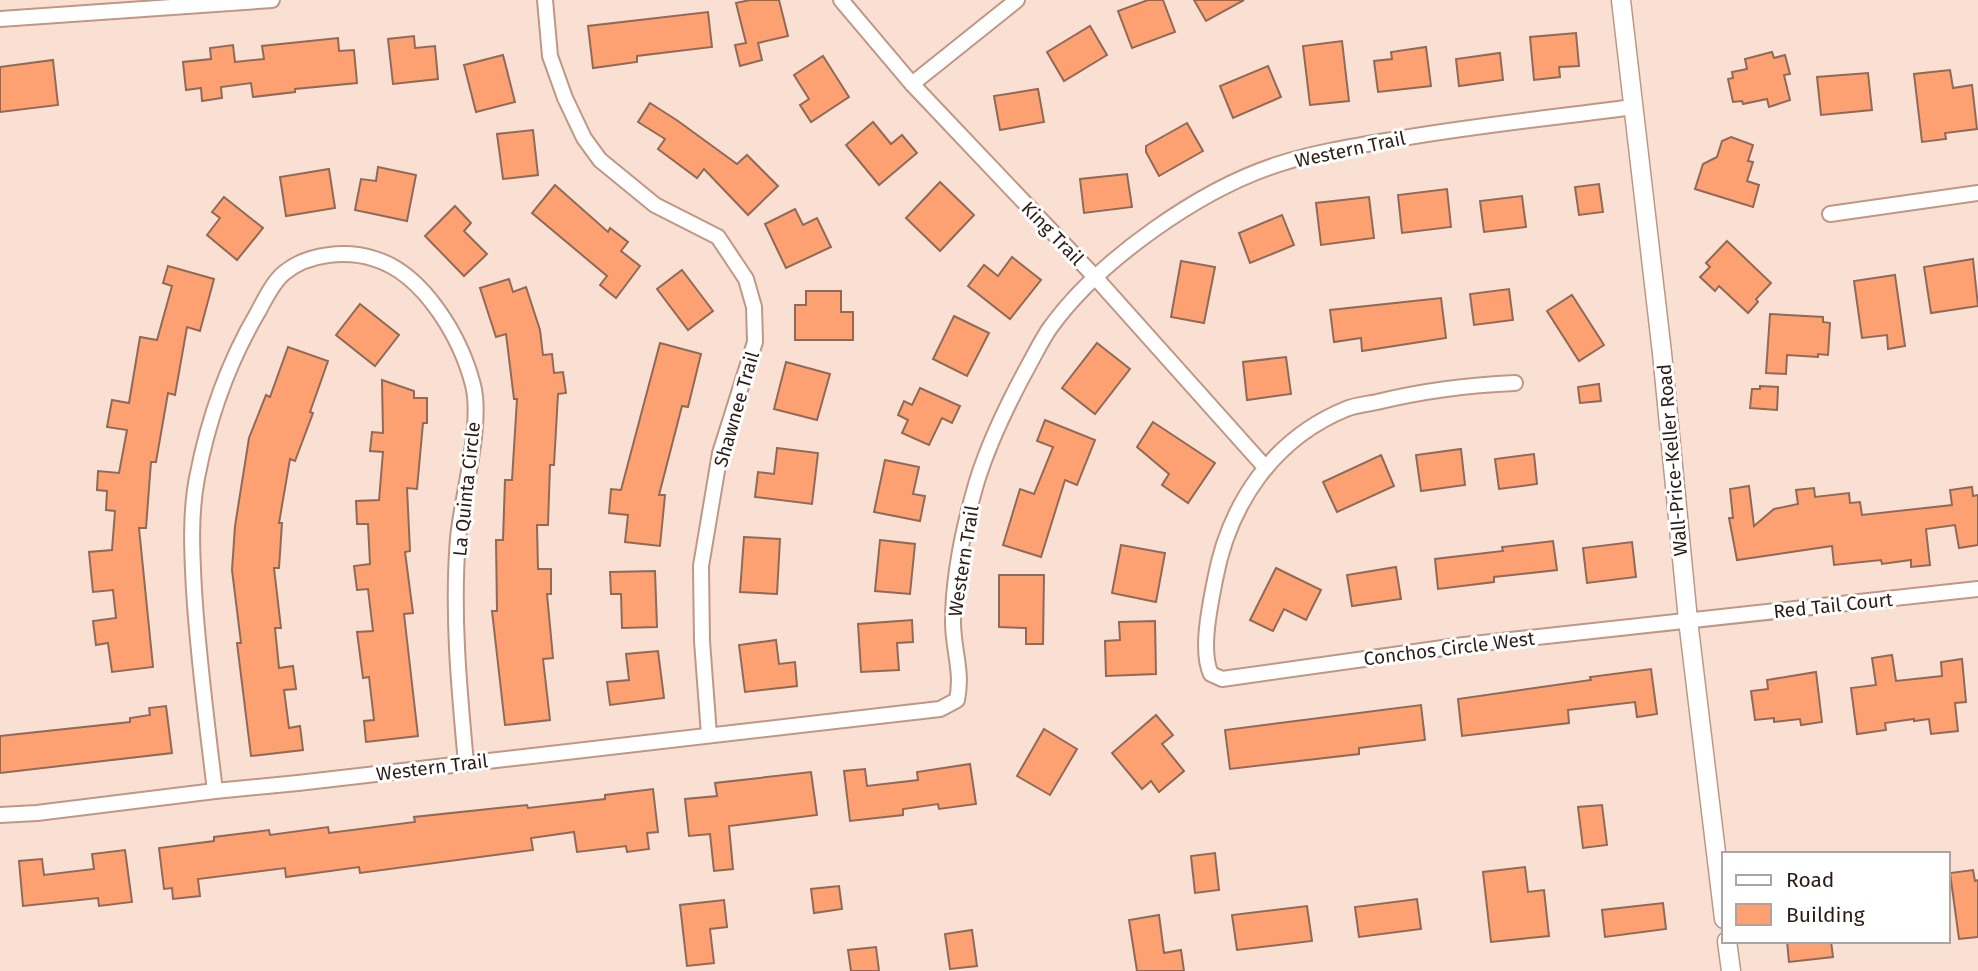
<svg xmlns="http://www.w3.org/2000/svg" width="1978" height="971" font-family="'Fira Sans',sans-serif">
  <rect width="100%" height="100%" fill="#fae0d3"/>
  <g fill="#fea172" stroke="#906a57" stroke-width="2">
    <path d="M750 0H779L788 36 758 43 762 60 740 66 735 45 746 43 736 3Z"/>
    <path d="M1148 0H1163L1175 32 1132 48 1118 11Z"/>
    <path d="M1194 0H1244L1206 21Z"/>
    <path d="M708 12 712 47 637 56V62L593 68 588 26Z"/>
    <path d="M1090 26 1107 55 1064 81 1047 52Z"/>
    <path d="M1576 33 1579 66 1559 67 1560 77 1534 80 1530 37Z"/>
    <path d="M414 36 415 48 435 46 438 79 393 84 388 39Z"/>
    <path d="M338 38 339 51 354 50 357 83 295 89V92L253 97 251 83 221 87 222 98 202 101 201 88 186 90 183 62 211 59 210 48 233 45 235 62 264 59 262 46Z"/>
    <path d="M1342 41 1349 101 1310 105 1303 46Z"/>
    <path d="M1426 47 1431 86 1378 92 1374 61 1392 59 1391 52Z"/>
    <path d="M1772 52 1774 58 1785 55 1790 74 1784 75 1790 100 1769 107 1767 99 1743 104 1742 101 1733 102 1728 79 1733 78 1732 72 1747 69 1745 59Z"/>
    <path d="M1500 53 1503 80 1459 86 1456 59Z"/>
    <path d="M503 55 515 102 476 112 464 65Z"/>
    <path d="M823 56 849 97 811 122 800 105 809 99 794 75Z"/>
    <path d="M53 60 58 105 0 112V67Z"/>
    <path d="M1268 66 1281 97 1233 118 1220 86Z"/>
    <path d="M1950 70 1953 88 1972 85 1977 129 1945 133 1946 139 1922 142 1914 74Z"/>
    <path d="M1868 73 1872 110 1821 115 1817 77Z"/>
    <path d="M1038 89 1044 122 1000 130 994 96Z"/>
    <path d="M650 103 678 121 737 164 747 155 778 186 748 215 704 169 697 178 658 149 665 139 638 122Z"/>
    <path d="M873 122 891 144 902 135 917 153 879 185 846 145Z"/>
    <path d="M1187 123 1203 151 1159 176 1146 152V146Z"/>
    <path d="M533 130 538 175 503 179 497 134Z"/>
    <path d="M1731 137 1753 145 1748 161 1753 162 1747 181 1759 185 1753 207 1695 189 1703 164 1717 157 1722 141Z"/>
    <path d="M378 167 416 175 407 221 355 210 361 179 376 181Z"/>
    <path d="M329 169 335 208 286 216 280 177Z"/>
    <path d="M1127 174 1132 207 1084 213 1080 179Z"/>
    <path d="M940 182 974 215 940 251 906 218Z"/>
    <path d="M1599 184 1603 212 1579 215 1575 187Z"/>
    <path d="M555 185 608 232 610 228 628 242 621 251 640 266 616 298 600 285 607 276 532 213Z"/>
    <path d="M1447 189 1451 227 1402 233 1398 195Z"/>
    <path d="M1522 196 1526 227 1484 232 1480 201Z"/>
    <path d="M224 197 263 228 237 260 207 235 220 218 212 212Z"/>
    <path d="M1369 197 1374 238 1321 245 1316 203Z"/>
    <path d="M455 206 471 223 464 231 487 254 464 276 425 236Z"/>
    <path d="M795 209 803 225 817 218 831 247 786 268 765 224Z"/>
    <path d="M1282 215 1294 245 1250 263 1239 233Z"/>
    <path d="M1727 241 1771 283 1756 299 1758 302 1748 313 1719 286 1715 291 1700 277 1710 267 1706 263Z"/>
    <path d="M1012 257 1041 280 1010 319 968 286 984 265 998 276Z"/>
    <path d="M1973 259 1978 306 1931 313 1924 267Z"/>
    <path d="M1181 261 1215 267 1204 323 1171 317Z"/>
    <path d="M168 266 214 279 200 331 187 327 175 395 168 393 156 462H151L146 528H139L153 667 112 672 108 643 96 645 93 621 116 618 113 590 93 592 89 552 112 550 115 511 106 510 107 491 97 490 98 471 119 473 127 430 107 427 112 400 129 403 140 337 157 340 172 286 163 283Z"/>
    <path d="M682 270 713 311 688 330 657 289Z"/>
    <path d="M1895 275 1905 346 1888 349 1887 335 1862 338 1854 281Z"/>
    <path d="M509 279 513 292 526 287 540 330 543 355 552 354 554 373 563 372 566 393 558 394 554 465H550L548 525H537L538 569H551V594H547L553 658 543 659 550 720 505 725 492 611H497L496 540H503L505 480H512L517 399H514L506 334 496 337 480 288Z"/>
    <path d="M1509 289 1513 320 1474 325 1470 294Z"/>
    <path d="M806 291H841V312H853V340H795V305H806Z"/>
    <path d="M1572 295 1604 345 1579 361 1547 311Z"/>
    <path d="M1441 298 1446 338 1362 351 1361 338 1334 342 1330 310Z"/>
    <path d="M360 304 399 335 375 366 336 335Z"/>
    <path d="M1770 314 1823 317V322L1830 323 1828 355 1818 354V357L1787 355 1786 374 1766 373Z"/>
    <path d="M954 316 989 333 967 376 933 359Z"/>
    <path d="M660 343 701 354 688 407 682 406 659 495H665L660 546 625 542 628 515 609 513 611 489 621 490Z"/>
    <path d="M1097 343 1130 369 1095 414 1062 388Z"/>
    <path d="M288 347 328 361 310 412 313 413 295 461 290 459 279 523H282L279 568H274L281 628H275L279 668 293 666 296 689 284 690 289 728 300 726 303 750 251 756 237 643H241L232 570 235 526 249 438 266 395 270 397Z"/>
    <path d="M1286 357 1291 394 1247 400 1243 362Z"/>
    <path d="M786 362 830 374 817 420 774 409Z"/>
    <path d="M382 380 414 391V398H427V423H423L417 489 407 488 410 551 405 552 413 613 404 614 418 736 366 742 364 721 374 720 369 677 363 678 357 632 373 631 368 589 357 590 354 566 370 564 368 524H357L356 501 379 500 383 452 370 451 372 432 383 433Z"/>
    <path d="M1599 384 1601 401 1580 403 1578 387Z"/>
    <path d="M1760 386 1778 387 1777 410 1750 408 1752 389H1760Z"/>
    <path d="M920 388 960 406 952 423 942 418 929 445 902 433 908 420 898 415 904 401 912 405Z"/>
    <path d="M1045 420 1095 440 1077 485 1065 480 1041 557 1003 545 1020 489 1034 494 1053 447 1037 441Z"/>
    <path d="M1153 422 1215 463 1188 503 1162 485 1169 474 1137 447Z"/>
    <path d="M777 448 818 453 812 504 755 497 758 472 774 474Z"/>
    <path d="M1461 449 1465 485 1421 491 1416 455Z"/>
    <path d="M1534 454 1537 484 1499 489 1495 459Z"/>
    <path d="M1381 455 1394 486 1337 512 1323 482Z"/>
    <path d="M885 460 919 467 913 494 925 496 920 521 874 512Z"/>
    <path d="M1749 486 1754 526 1774 509 1798 504 1796 490 1814 488 1815 497 1849 493 1850 503 1860 502 1862 515 1952 505 1950 490 1972 487 1973 496 1978 495V545L1959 548 1955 525 1926 529 1930 565 1911 567V560L1882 564 1881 560 1834 565 1832 546 1737 560 1729 518H1733L1730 489Z"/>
    <path d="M744 537 780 539 777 594 740 592Z"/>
    <path d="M880 540 915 544 910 594 875 591Z"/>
    <path d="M1553 541 1557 570 1494 577V582L1438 589 1435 559 1503 551 1502 547Z"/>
    <path d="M1632 542 1636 577 1587 583 1583 548Z"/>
    <path d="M1121 545 1165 553 1156 602 1112 593Z"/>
    <path d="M1396 567 1401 599 1352 606 1347 575Z"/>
    <path d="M1276 568 1321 590 1306 620 1284 609 1273 631 1250 620Z"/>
    <path d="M655 571 657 627 622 628 621 594H611L610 572Z"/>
    <path d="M999 575H1044L1043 644H1026V628L999 627Z"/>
    <path d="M912 620 913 642 897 643 899 670 861 672 858 624Z"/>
    <path d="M1155 621 1156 674 1106 676 1105 641 1120 640 1119 622Z"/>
    <path d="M776 640 779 664 795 662 797 686 745 692 739 645Z"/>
    <path d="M658 651 664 698 610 705 607 682 629 680 626 654Z"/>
    <path d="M1892 655 1896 681 1942 676 1941 662 1962 659 1966 702 1955 703 1958 731 1931 734 1929 719 1914 721V719L1885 723 1886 730 1857 734 1851 688 1876 685 1872 658Z"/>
    <path d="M1651 669 1657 714 1637 717 1635 702 1568 710 1569 723 1462 736 1458 699 1591 680 1590 677Z"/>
    <path d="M1816 672 1822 722 1801 725 1800 719 1774 722V718L1755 720 1751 691 1768 689 1767 680Z"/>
    <path d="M1421 705 1425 740 1359 748V754L1230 769 1225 730Z"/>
    <path d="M166 706 172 753 0 773V736L130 722V718L150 715 149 708Z"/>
    <path d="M1156 715 1173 735 1162 744 1184 771 1159 792 1151 781 1142 789 1112 753Z"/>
    <path d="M1044 729 1077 749 1050 795 1017 776Z"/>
    <path d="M970 764 976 804 939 809 938 804 903 809V815L850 821 844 771 865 769 867 786 918 780 917 772Z"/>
    <path d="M811 772 817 815 729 826 733 869 714 871 710 834 689 836 685 799 717 796 715 783Z"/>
    <path d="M653 789 658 832 647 833 649 849 627 852 626 846 577 852 574 832 531 838 533 850 360 873 359 867 286 877 285 868 198 879 200 896 173 899 172 888 164 889 159 848 214 841V837L269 830 270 835 328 827 329 833 415 822 414 817 527 805 528 808 605 799V795Z"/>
    <path d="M1602 805 1607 845 1583 848 1578 807Z"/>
    <path d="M125 850 132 902 99 906 98 898 23 906 19 861 42 859 44 875 94 869 92 854Z"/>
    <path d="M1215 853 1219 890 1195 893 1191 856Z"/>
    <path d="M1525 867 1528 892 1544 890 1549 936 1491 942 1483 872Z"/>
    <path d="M1973 870 1975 881 1978 880V937L1959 939 1950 873Z"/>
    <path d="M839 886 842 909 814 913 811 889Z"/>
    <path d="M1417 899 1421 929 1359 937 1355 907Z"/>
    <path d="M724 900 727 927 710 929 714 963 687 966 680 905Z"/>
    <path d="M1663 903 1666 929 1605 937 1602 910Z"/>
    <path d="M1307 906 1312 941 1237 950 1232 915Z"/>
    <path d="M1159 915 1164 953 1181 950 1184 971H1137L1129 920Z"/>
    <path d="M972 930 977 966 950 969 945 934Z"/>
    <path d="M1787 941H1831L1833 957 1789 962Z"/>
    <path d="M876 947 879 971H851L848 950Z"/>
  </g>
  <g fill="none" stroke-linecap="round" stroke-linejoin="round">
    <defs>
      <g id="minor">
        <path d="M545 0 550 56 565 98 584 138 600 160 655 205 718 237 746 279 754 307 755 342 720 453 701 566 702 641 709 735"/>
        <path d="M841 0 912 84 1095 277 1264 466"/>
        <path d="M0 19 272 0"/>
        <path d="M912 84 1017 0"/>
        <path d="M1830 214 1978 193"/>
        <path d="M1515 383C1468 385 1422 391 1377 402 1367 404 1355 405 1346 409 1273 439 1229 504 1215 580 1210 606 1200 651 1211 674L1222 679 1464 645 1978 589"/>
        <path d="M215 791C207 724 198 657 194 590 192 553 190 514 197 478 208 420 228 363 258 312 265 299 273 282 284 273 308 253 347 250 375 259 424 274 461 338 473 385 483 424 462 496 458 538 452 613 459 688 466 763"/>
        <path d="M0 815 37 813 215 791 298 783 940 709 957 700C963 671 953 650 953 622 953 576 964 525 977 481 990 439 1010 399 1031 361 1037 350 1043 338 1050 328 1098 261 1200 189 1279 164 1320 151 1362 145 1403 138 1480 125 1557 117 1634 107"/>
      </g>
      <g id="tertiary">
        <path d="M1621 0 1662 353 1688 620 1724 919"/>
        <path d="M1727 941 1731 971"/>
      </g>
    </defs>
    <use href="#minor" stroke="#c09784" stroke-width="18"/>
    <use href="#tertiary" stroke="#c09784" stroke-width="21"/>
    <use href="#minor" stroke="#fff" stroke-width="14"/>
    <use href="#tertiary" stroke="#fff" stroke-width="18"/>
  </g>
  <g text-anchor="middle" stroke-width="6" stroke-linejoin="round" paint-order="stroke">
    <g font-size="19" fill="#2c1c15" stroke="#fff">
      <text transform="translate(1350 149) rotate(-12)" y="7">Western Trail</text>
      <text transform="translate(1053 233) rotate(46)" y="7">King Trail</text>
      <text transform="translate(736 409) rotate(-74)" y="7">Shawnee Trail</text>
      <text transform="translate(1672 460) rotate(-95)" y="7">Wall-Price-Keller Road</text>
      <text transform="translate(466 489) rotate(-84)" y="7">La Quinta Circle</text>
      <text transform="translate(963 561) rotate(-81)" y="7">Western Trail</text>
      <text transform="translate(1833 605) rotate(-6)" y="7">Red Tail Court</text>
      <text transform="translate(1449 648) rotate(-7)" y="7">Conchos Circle West</text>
      <text transform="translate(432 767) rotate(-7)" y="7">Western Trail</text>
    </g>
  </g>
  <rect x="1722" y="852" width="228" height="91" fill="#ffffff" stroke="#aba4a1" stroke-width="2"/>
  <rect x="1736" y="875" width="35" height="10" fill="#ffffff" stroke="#aba4a1" stroke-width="2"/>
  <text x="1786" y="887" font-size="21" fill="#2c1c15">Road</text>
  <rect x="1736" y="904" width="35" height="21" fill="#fea172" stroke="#aba4a1" stroke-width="2"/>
  <text x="1786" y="922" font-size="21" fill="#2c1c15">Building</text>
</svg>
